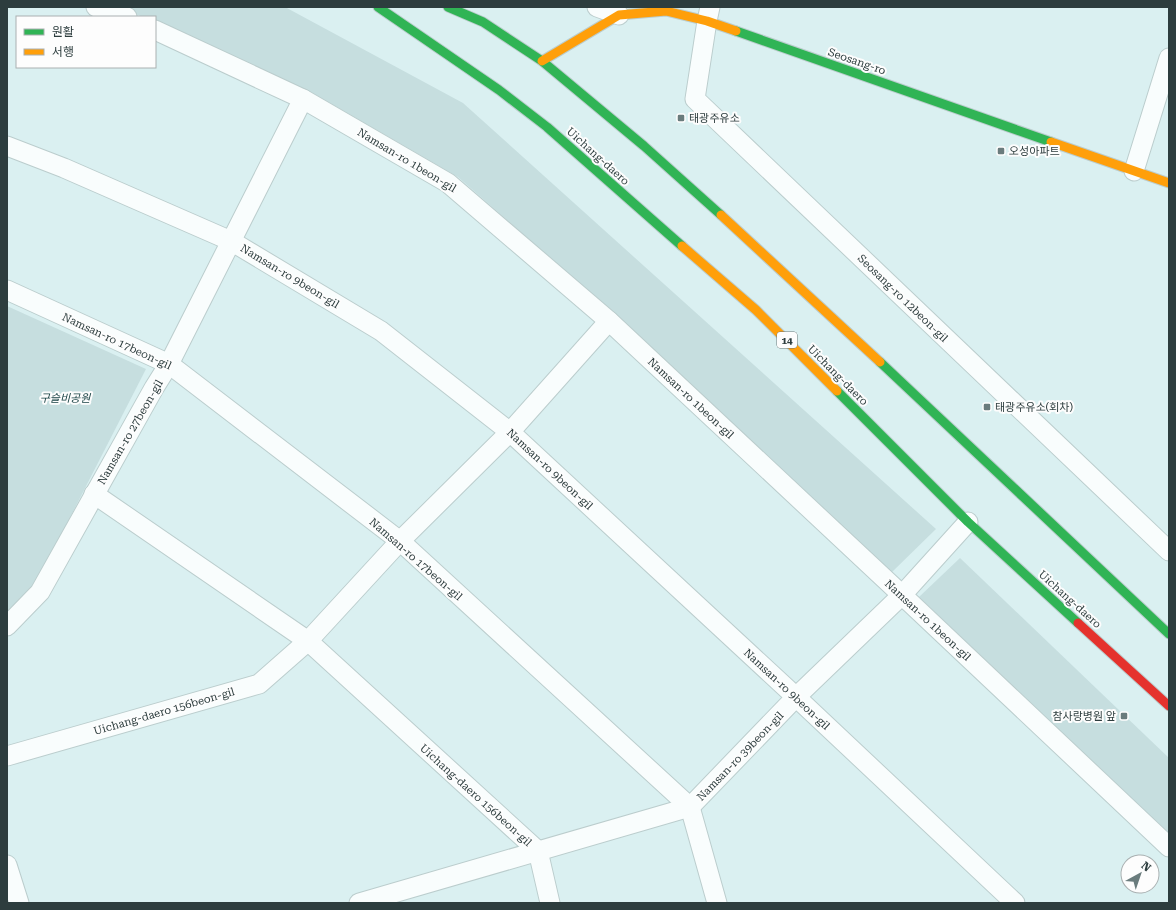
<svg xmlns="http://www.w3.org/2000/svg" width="1176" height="910" font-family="'Roboto Serif','Noto Sans KR',serif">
  <rect width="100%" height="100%" fill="#daf0f1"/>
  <g fill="#c6dedf">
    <path d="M118 7H285L463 103 936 529 891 573 620 319 458 177 311 92 155 22V17H143Z"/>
    <path d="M7 306 146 369 38 580 7 612Z"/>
    <path d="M960 558 1169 758V834L919 597Z"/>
  </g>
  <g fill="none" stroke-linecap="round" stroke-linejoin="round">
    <defs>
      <g id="street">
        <path d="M96 7 127 17"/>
        <path d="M597 7 619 15"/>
        <path d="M710 7 707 21 695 99 1169 551"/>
        <path d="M155 30 303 99 448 183 609 321 902 595 1169 847"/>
        <path d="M7 146 64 168 231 241 381 331 510 432 796 697 1015 903"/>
        <path d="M1134 171 1169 58"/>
        <path d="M7 290 169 364 400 541 690 807 717 903"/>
        <path d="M94 494 308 641 538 851 550 903"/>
        <path d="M7 626 40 592 154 388 169 364 303 99"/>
        <path d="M7 756 259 684 308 641 400 541 510 432 609 321"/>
        <path d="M7 865 19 903"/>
        <path d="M359 903 690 807 796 697 902 595 968 522"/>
      </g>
      <g id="fast">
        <path d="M378 7 499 90 547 127 682 246"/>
        <path d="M448 7 483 22 542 61 644 146 721 215"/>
        <path d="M736 31 1051 142"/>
        <path d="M880 362 1169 634"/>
        <path d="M837 391 968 522 1078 623"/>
      </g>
      <g id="slow">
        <path d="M542 61 619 15 666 11 707 21 736 31"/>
        <path d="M1051 142 1169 183"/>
        <path d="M721 215 880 362"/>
        <path d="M682 246 756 310 837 391"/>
      </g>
      <path id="jam" d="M1078 623 1169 706"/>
    </defs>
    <use href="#street" stroke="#bbcdcd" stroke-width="21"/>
    <use href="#fast" stroke="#bbcdcd" stroke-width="11"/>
    <use href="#slow" stroke="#bbcdcd" stroke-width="11"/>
    <use href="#jam" stroke="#bbcdcd" stroke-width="11"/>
    <use href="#street" stroke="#f9fdfd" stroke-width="19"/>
    <use href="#fast" stroke="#30b455" stroke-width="9"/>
    <use href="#slow" stroke="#ff9f0a" stroke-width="9"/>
    <use href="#jam" stroke="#e5322d" stroke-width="9"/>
  </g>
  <g fill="#6a7c7d" stroke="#fdfdfd" stroke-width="1.5">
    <rect x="677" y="114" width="8" height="8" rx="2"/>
    <rect x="997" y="147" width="8" height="8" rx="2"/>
    <rect x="983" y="403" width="8" height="8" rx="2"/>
    <rect x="1120" y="712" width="8" height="8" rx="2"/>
  </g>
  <g text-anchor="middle" stroke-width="4" stroke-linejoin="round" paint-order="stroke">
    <rect fill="#fdfdfd" stroke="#6b7777" stroke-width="1" x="777" y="332" width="20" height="16" rx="3"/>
    <g font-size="10" font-weight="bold" fill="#2d3d3e">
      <text x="787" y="344">14</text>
    </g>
    <g font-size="11" fill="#2d3d3e" stroke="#fdfdfd">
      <text transform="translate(857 61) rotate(19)" y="4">Seosang-ro</text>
      <text transform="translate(598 156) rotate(42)" y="4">Uichang-daero</text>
      <text transform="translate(407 160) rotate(31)" y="4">Namsan-ro 1beon-gil</text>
      <text transform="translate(290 276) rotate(31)" y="4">Namsan-ro 9beon-gil</text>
      <text transform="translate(903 298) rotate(44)" y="4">Seosang-ro 12beon-gil</text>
      <text transform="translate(117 341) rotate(25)" y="4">Namsan-ro 17beon-gil</text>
      <text transform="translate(838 375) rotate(45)" y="4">Uichang-daero</text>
      <text transform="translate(691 398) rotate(43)" y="4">Namsan-ro 1beon-gil</text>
      <text transform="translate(130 432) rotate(-60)" y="4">Namsan-ro 27beon-gil</text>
      <text transform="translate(550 469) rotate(43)" y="4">Namsan-ro 9beon-gil</text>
      <text transform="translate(416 559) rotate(41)" y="4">Namsan-ro 17beon-gil</text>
      <text transform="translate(1070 599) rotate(42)" y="4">Uichang-daero</text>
      <text transform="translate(928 620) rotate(43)" y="4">Namsan-ro 1beon-gil</text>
      <text transform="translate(787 689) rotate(43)" y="4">Namsan-ro 9beon-gil</text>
      <text transform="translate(164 711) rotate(-16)" y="4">Uichang-daero 156beon-gil</text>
      <text transform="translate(740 756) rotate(-46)" y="4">Namsan-ro 39beon-gil</text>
      <text transform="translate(476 795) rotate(42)" y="4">Uichang-daero 156beon-gil</text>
    </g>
    <g font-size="11" fill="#2d3d3e" stroke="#fdfdfd" text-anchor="start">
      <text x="689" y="122">태광주유소</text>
      <text x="1009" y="155">오성아파트</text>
      <text x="995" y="411">태광주유소(회차)</text>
      <text x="1116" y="720" text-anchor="end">참사랑병원 앞</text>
    </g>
    <g font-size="11" font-style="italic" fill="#133d3f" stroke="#fdfdfd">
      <text x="65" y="402">구슬비공원</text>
    </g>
  </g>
  <rect width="1176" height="910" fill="none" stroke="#2d3d3e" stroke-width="16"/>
  <rect x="16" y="16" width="140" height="52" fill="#fdfdfd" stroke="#aab0b1"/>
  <rect x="24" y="29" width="20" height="6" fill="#30b455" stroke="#aab0b1"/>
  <text x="52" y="36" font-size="12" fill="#2d3d3e">원활</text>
  <rect x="24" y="49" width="20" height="6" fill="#ff9f0a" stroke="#aab0b1"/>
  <text x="52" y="56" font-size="12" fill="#2d3d3e">서행</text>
  <g transform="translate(1140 874) rotate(40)"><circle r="19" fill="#fdfdfd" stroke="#aab0b1"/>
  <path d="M0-3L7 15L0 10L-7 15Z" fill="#6a7c7d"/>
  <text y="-6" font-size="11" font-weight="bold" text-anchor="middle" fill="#2d3d3e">N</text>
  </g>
</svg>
